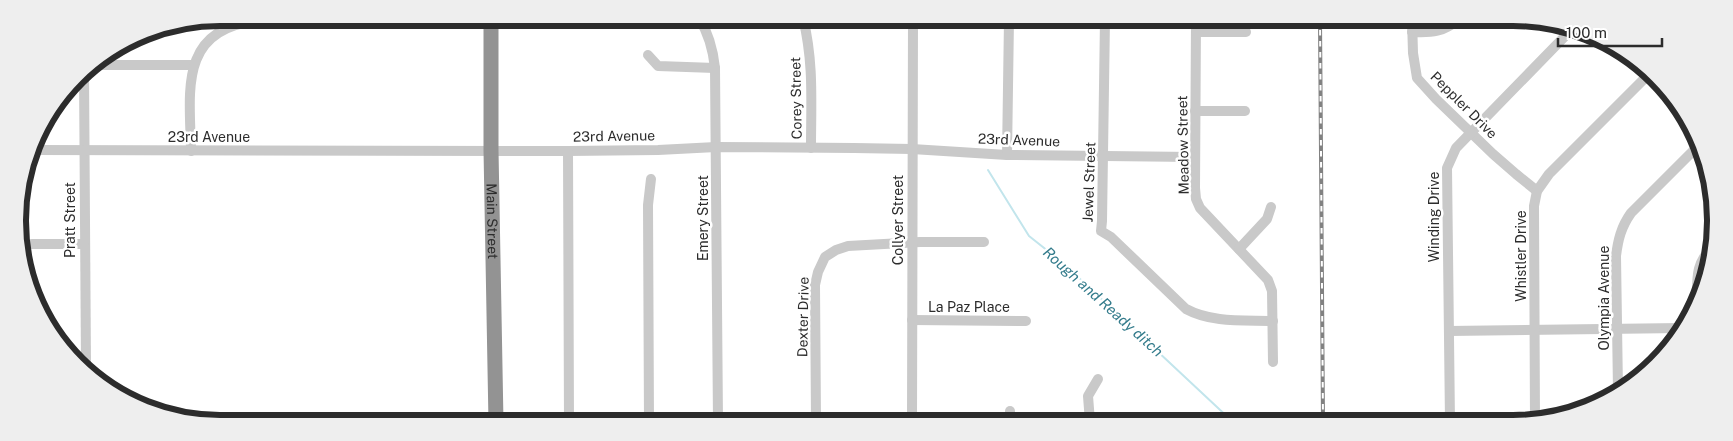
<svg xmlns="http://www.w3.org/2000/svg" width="1733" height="441" font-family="'Public Sans',sans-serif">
  <rect width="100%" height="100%" fill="#fff"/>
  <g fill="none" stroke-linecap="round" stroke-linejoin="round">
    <path stroke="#c2e5ec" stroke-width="2" d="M988 170 1029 236 1063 263 1233 422"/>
    <g stroke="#c9c9c9" stroke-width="10">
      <path d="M699 18C709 34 713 49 715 68L718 422"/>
      <path d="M803 18C814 63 811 102 811 148"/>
      <path d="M1105 19 1102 221 1101 231 1111 237 1186 309C1212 323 1243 320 1273 321"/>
      <path d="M1196 19 1195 188 1196 199 1200 208 1268 280 1272 291 1273 362"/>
      <path d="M1412 19 1413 53 1417 78 1436 99 1493 154 1516 174 1537 191"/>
      <path d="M1196 32H1246"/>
      <path d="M1412 32C1433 33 1443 32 1459 19"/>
      <path d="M648 55 658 66 715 68"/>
      <path d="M1630 59 1678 106"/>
      <path d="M92 65H194"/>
      <path d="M84 72 86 368"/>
      <path d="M1195 111H1245"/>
      <path d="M33 150 568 151 658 150 716 147 854 148 912 149 1007 155 1194 157"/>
      <path d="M191 151C190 93 178 30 255 21L491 20"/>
      <path d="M568 151 569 422"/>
      <path d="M1007 155 1009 19"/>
      <path d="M32 244H84"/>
      <path d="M1239 249 1267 219 1271 207"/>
      <path d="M1697 302C1697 278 1695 263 1714 245"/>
      <path d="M912 320 1026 321"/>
      <path d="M1449 331 1682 328"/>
      <path d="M1618 391 1616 256C1618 240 1621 227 1631 213L1698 146"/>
      <path d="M1010 411V422"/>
      <path d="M649 422 648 205 651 179"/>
      <path d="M816 422 815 285 818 272 825 257 836 250 848 246 920 242H984"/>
      <path d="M912 422 913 18"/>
      <path d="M1090 422 1088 396 1098 379"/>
      <path d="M1450 422 1447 168 1456 148 1571 30"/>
      <path d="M1535 422 1534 206 1537 191 1549 174 1648 75"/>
    </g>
    <path stroke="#939393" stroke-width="15" id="s1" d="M493 18 491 20V150L496 422"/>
    <defs>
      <path id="rail" d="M1320 19 1323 422"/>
    </defs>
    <use href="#rail" stroke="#818181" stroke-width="4"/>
    <use href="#rail" stroke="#fff" stroke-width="2" stroke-dasharray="5.5" stroke-linecap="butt"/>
  </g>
  <g text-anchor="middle" stroke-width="5" stroke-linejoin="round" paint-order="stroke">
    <g font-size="14" fill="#2c2c2c" stroke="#fff">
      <text transform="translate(796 98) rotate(-91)" y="5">Corey Street</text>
      <text transform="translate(1464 105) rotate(45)" y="5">Peppler Drive</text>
      <text transform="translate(614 136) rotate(-1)" y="5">23rd Avenue</text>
      <text x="209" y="142">23rd Avenue</text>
      <text transform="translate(1019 140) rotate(2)" y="5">23rd Avenue</text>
      <text transform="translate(1183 145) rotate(-91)" y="5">Meadow Street</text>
      <text transform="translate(1089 182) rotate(-88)" y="5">Jewel Street</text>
      <text transform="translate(1434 217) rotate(-90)" y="5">Winding Drive</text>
      <text transform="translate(703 218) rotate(-90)" y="5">Emery Street</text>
      <text transform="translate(70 220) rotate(-90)" y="5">Pratt Street</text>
      <text transform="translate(898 220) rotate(-90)" y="5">Collyer Street</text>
      <text dy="5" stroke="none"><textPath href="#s1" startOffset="204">Main Street</textPath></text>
      <text transform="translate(1521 256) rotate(-90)" y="5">Whistler Drive</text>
      <text transform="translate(1604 298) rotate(-90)" y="5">Olympia Avenue</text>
      <text x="969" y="312">La Paz Place</text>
      <text transform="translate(803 317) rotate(-89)" y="5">Dexter Drive</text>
    </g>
    <g font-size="15" font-style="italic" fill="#347c8c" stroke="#fff">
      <text transform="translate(1103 302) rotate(42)" y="5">Rough and Ready ditch</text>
    </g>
  </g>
  <path d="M0 0H1733V441H0ZM220 26H1513A194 194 0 0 1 1707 220V221A194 194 0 0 1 1513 415H220A194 194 0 0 1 26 221V220A194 194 0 0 1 220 26Z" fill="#eee" fill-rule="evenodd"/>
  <path fill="none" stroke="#2c2c2c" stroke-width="6" d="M220 26H1513A194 194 0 0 1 1707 220V221A194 194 0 0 1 1513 415H220A194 194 0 0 1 26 221V220A194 194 0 0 1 220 26Z"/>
  <path d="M1558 38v8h104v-8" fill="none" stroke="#2c2c2c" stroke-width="2.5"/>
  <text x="1566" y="38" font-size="15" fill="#2c2c2c" stroke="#ffffff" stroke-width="4" paint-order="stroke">100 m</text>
</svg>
